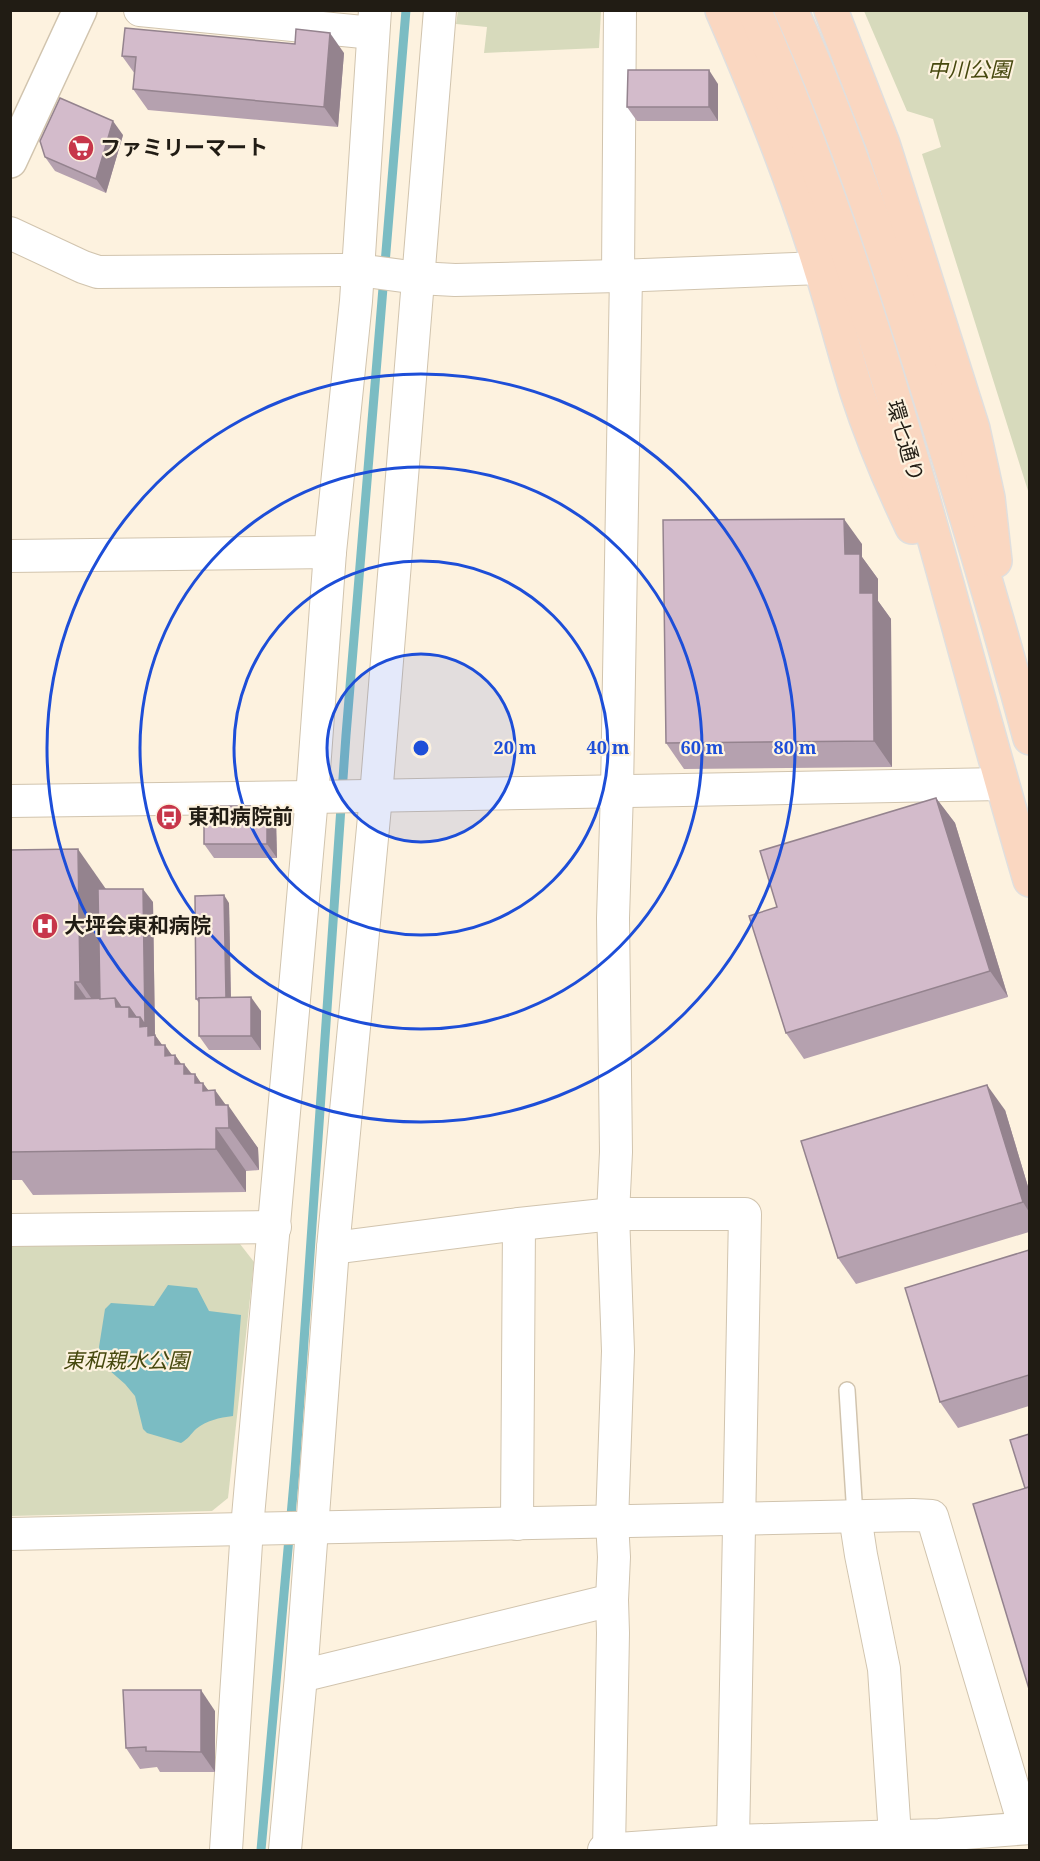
<svg xmlns="http://www.w3.org/2000/svg" width="1040" height="1861" font-family="'Noto Serif','Noto Sans JP',serif">
  <rect width="100%" height="100%" fill="#fdf2df"/>
  <g fill="#d7dabc">
    <path d="M588 11H601L599 48 484 53 487 27 456 24 458 11Z"/>
    <path d="M864 11H1029V494L922 154 941 147 933 119 907 111Z"/>
    <path d="M240 1244 254 1262 228 1498 212 1511 11 1516 10 1245Z"/>
  </g>
  <path fill="#7bbcc3" d="M168 1285 197 1288 209 1311 241 1315 233 1416C219 1418 207 1420 196 1429 191 1434 188 1439 181 1443L147 1433 143 1429 135 1396 125 1384 109 1370 101 1359 99 1347 105 1309 111 1303 154 1306Z"/>
  <g fill="none" stroke-linecap="round" stroke-linejoin="round">
    <path stroke="#7bbcc3" stroke-width="9" d="M261 1850 295 1471 346 735 406 10"/>
    <defs>
      <path id="service" d="M847 1390 855 1516"/>
      <g id="minor">
        <path d="M140 10 373 33"/>
        <path d="M10 233 83 267 98 272 340 270H358L418 278 455 280 618 276 821 268"/>
        <path d="M618 276 620 10"/>
        <path d="M10 556 330 552"/>
        <path d="M10 801 312 797 1001 784"/>
        <path d="M10 1230 275 1227"/>
        <path d="M333 1248 519 1224 613 1214H745L733 1841"/>
        <path d="M855 1516 861 1555 884 1669 895 1836"/>
        <path d="M517 1524 519 1224"/>
        <path d="M10 1534 913 1515 932 1516 1025 1828"/>
        <path d="M301 1676 612 1600"/>
        <path d="M226 1850 247 1528 312 797 330 552 356 301 375 10"/>
        <path d="M285 1850 301 1676 333 1248 376 796 440 10"/>
        <path d="M604 1850 733 1841 939 1835 1030 1828"/>
        <path d="M609 1850 613 1633 612 1600 614 1557 612 1522 618 1351 613 1214 616 1152 613 918 617 791 626 275"/>
      </g>
      <path id="tertiary" d="M10 161 80 10"/>
      <g id="primary">
        <path d="M722 10C759 95 794 181 821 270 834 310 844 351 857 392 872 438 891 483 912 527"/>
        <path d="M754 10C878 289 944 589 1030 880"/>
        <path d="M791 10C849 139 892 273 933 407 967 517 1000 627 1030 738"/>
        <path d="M831 10 883 144 973 429 988 498 995 561"/>
      </g>
    </defs>
    <use href="#service" stroke="#d1c4ae" stroke-width="18"/>
    <use href="#minor" stroke="#d1c4ae" stroke-width="34"/>
    <use href="#tertiary" stroke="#d1c4ae" stroke-width="36"/>
    <use href="#primary" stroke="#e0dfde" stroke-width="36"/>
    <use href="#service" stroke="#fff" stroke-width="15"/>
    <use href="#minor" stroke="#fff" stroke-width="32"/>
    <use href="#tertiary" stroke="#fff" stroke-width="33"/>
    <use href="#primary" stroke="#fad7c1" stroke-width="33"/>
  </g>
  <g fill="#b5a1af">
    <path d="M344 53 338 127 148 110 133 89 135 74 122 56Z"/>
    <path d="M718 84V121H637L627 107Z"/>
    <path d="M123 135 106 193 55 171 45 157Z"/>
    <path d="M862 544V557L878 579V601L891 619 892 767 684 769 666 743Z"/>
    <path d="M936 798 955 823 1008 997 804 1059 786 1033 777 907Z"/>
    <path d="M267 806 276 820 277 858H214L204 844Z"/>
    <path d="M10 850 106 889 153 902 155 1035 162 1045 172 1055H175L181 1064H184L192 1074H195L200 1083 226 1105 258 1148 259 1170 246 1171V1192L33 1195 22 1180H10Z"/>
    <path d="M229 903 231 998 261 1011V1050H209L199 1036V1003L196 999Z"/>
    <path d="M1005 1110 1029 1190V1232L856 1284 838 1258Z"/>
    <path d="M1029 1250V1406L958 1428 940 1402Z"/>
    <path d="M215 1711V1772H160L157 1767 140 1769 126 1748Z"/>
  </g>
  <g fill="#94838e">
    <path d="M330 33 344 53 338 127 324 107Z"/>
    <path d="M709 70 718 84V121L709 107Z"/>
    <path d="M113 121 123 135 106 193 96 179Z"/>
    <path d="M844 519 862 544V557L878 579V601L891 619 892 767 874 741 860 593 845 554Z"/>
    <path d="M936 798 955 823 1008 997 990 971Z"/>
    <path d="M267 806 276 820 277 858 267 844Z"/>
    <path d="M78 849 108 892 110 1025 80 982Z"/>
    <path d="M143 889 153 902 155 1037V1035L165 1049V1045L175 1060V1055L184 1068V1064L195 1079V1074L203 1086V1083L216 1101 215 1090 228 1108V1105L258 1148 259 1170 225 1122 129 1017V1007L140 1017Z"/>
    <path d="M224 895 229 903 231 1005 226 998Z"/>
    <path d="M75 982 105 1025 75 999Z"/>
    <path d="M251 997 261 1011V1050L251 1036Z"/>
    <path d="M115 998 142 1036 116 1007Z"/>
    <path d="M987 1085 1005 1110 1029 1190V1212L1023 1202Z"/>
    <path d="M216 1128 246 1171V1192L216 1149Z"/>
    <path d="M201 1690 215 1711V1772L201 1752Z"/>
  </g>
  <g fill="#d3bbcb" stroke="#94838e" stroke-width="1.5">
    <path d="M125 28 295 44 296 29 330 33 324 107 133 89 136 57 122 56Z"/>
    <path d="M628 70H709V107H627Z"/>
    <path d="M60 98 113 121 96 179 45 157 40 141Z"/>
    <path d="M844 519 845 554H860V593H873L874 741 666 743 663 520Z"/>
    <path d="M936 798 990 971 786 1033 749 916 777 907 760 851Z"/>
    <rect x="204" y="806" width="63" height="38"/>
    <path d="M78 849 80 982H75V999L115 998 116 1007H129V1017H140V1027L148 1026V1036L155 1035V1045H165V1056L175 1055V1064H184V1074H195V1083H203V1091L215 1090 216 1105H228L229 1128H216V1149L10 1152V850Z"/>
    <path d="M98 889H143L145 1025 140 1017H136L129 1007H121L115 998 100 999Z"/>
    <path d="M224 895 226 998H199V999H196L195 896Z"/>
    <path d="M251 997V1036H199V998Z"/>
    <path d="M987 1085 1023 1202 838 1258 801 1141Z"/>
    <path d="M1029 1250V1375L940 1402 905 1288Z"/>
    <path d="M1029 1434V1487L1025 1488 1010 1440Z"/>
    <path d="M1029 1487V1689L973 1504Z"/>
    <path d="M123 1690H201V1752L146 1751V1747L126 1748Z"/>
  </g>
  <circle cx="421" cy="748" r="94" fill="#1d4ed8" fill-opacity=".12"/>
  <g fill="none" stroke="#1d4ed8" stroke-width="3">
    <circle cx="421" cy="748" r="94"/>
    <circle cx="421" cy="748" r="187"/>
    <circle cx="421" cy="748" r="281"/>
    <circle cx="421" cy="748" r="374"/>
  </g>
  <defs>
    <symbol id="supermarket-disc" viewBox="-11 -11 22 22"><circle r="9.5" fill="#c7364a" stroke="#fdf2df"/><path d="M-6-5.5h2.5l.6 2H6L4.5 2H-2.5L-4.4-4H-6ZM-1.5 3.2a1.3 1.3 0 1 0 .1 0ZM3 3.2a1.3 1.3 0 1 0 .1 0Z" fill="#fff"/></symbol>
    <symbol id="bus-disc" viewBox="-11 -11 22 22"><circle r="9.5" fill="#c7364a" stroke="#fdf2df"/><path d="M-5-6H5V4H4V6H2V4H-2V6H-4V4H-5ZM-3.5-4V0h7V-4ZM-3.5 1.2v1.5H-2V1.2ZM2 1.2v1.5H3.5V1.2Z" fill="#fff"/></symbol>
    <symbol id="hospital-disc" viewBox="-11 -11 22 22"><circle r="9.5" fill="#c7364a" stroke="#fdf2df"/><path d="M-5-5h3v3.5h4V-5h3V5h-3V1.5h-4V5h-3Z" fill="#fff"/></symbol>
  </defs>
  <g fill-rule="evenodd">
    <use href="#supermarket-disc" x="66" y="133" width="30" height="30"/>
    <use href="#bus-disc" x="154" y="802" width="30" height="30"/>
    <use href="#hospital-disc" x="30" y="911" width="30" height="30"/>
  </g>
  <g text-anchor="middle" stroke-width="4.5" stroke-linejoin="round" paint-order="stroke">
    <g font-size="21" font-style="italic" fill="#46480e" stroke="#fdf2df">
      <text x="969" y="77">中川公園</text>
      <text x="126" y="1368">東和親水公園</text>
    </g>
    <g font-size="21" font-weight="bold" fill="#211c14" stroke="#fdf2df" text-anchor="start">
      <text x="100" y="155">ファミリーマート</text>
      <text x="188" y="824">東和病院前</text>
      <text x="64" y="933">大坪会東和病院</text>
    </g>
    <g font-size="21" fill="#211c14" stroke="#fdf2df">
      <text transform="translate(905 441) rotate(74)" y="7">環七通り</text>
    </g>
  </g>
  <circle cx="421" cy="748" r="9" fill="#1d4ed8" stroke="#fdf2df" stroke-width="3"/>
  <g font-size="18" text-anchor="middle" font-weight="bold" fill="#1d4ed8" stroke="#fdf2df" stroke-width="4.5" stroke-linejoin="round" paint-order="stroke">
    <text x="515" y="754">20 m</text>
    <text x="608" y="754">40 m</text>
    <text x="702" y="754">60 m</text>
    <text x="795" y="754">80 m</text>
  </g>
  <rect width="1040" height="1861" fill="none" stroke="#211c14" stroke-width="24"/>
</svg>
